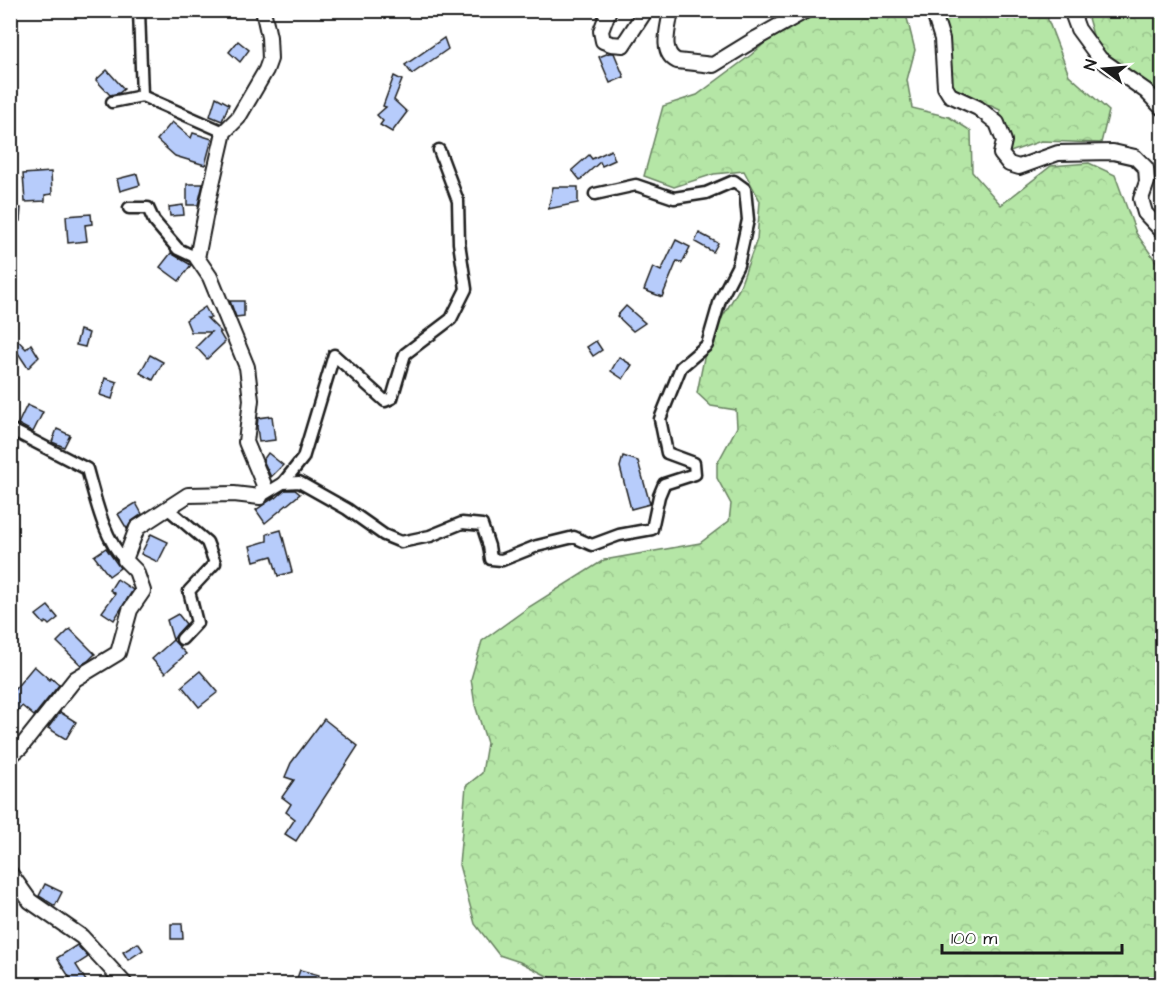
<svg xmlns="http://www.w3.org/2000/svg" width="1173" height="995" font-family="'Architects Daughter',sans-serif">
  <defs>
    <pattern id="forest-crowns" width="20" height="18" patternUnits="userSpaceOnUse" patternTransform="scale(1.5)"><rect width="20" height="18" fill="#b5e6a6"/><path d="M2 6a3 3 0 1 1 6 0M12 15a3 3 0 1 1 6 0" fill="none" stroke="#9bc58e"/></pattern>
  </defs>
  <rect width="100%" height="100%" fill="#fff"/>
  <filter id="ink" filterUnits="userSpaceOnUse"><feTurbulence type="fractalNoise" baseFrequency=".0167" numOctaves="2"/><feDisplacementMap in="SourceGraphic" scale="12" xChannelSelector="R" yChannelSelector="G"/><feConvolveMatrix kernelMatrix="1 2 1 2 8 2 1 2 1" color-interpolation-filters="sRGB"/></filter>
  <g filter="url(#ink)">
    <g fill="url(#forest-crowns)" stroke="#688161" stroke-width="1.5">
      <path d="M829 10H891L906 14 915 50 907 80 912 108 949 117 971 131 972 172 1001 205 1051 166 1089 163 1115 175 1136 233 1162 270V984H557V981L520 962 499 955 475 924 459 865 466 786 482 773 487 743 475 705 471 679 482 641 529 607 604 560 700 543 729 521 731 504 717 478V464L737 427 736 410 711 406 697 393 707 343 739 289 757 239 760 201 744 171 714 174 674 187 644 176 663 106 697 95 751 55 798 14Z"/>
      <path d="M686 11H774L772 12 734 15Z"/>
      <path d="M935 11H1047L1048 20 1069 75 1109 111 1101 143 1041 141 1002 155 1000 110 938 81Z"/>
      <path d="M1086 11H1162V94L1097 49Z"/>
    </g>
    <g fill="#b7ccfb" stroke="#1c1c1c" stroke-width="1.5">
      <path d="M444 38 448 49 412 74 405 65Z"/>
      <path d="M238 41 249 50 240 62 229 52Z"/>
      <path d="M609 53H614L624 77 610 83 599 57Z"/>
      <path d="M107 70 124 89 119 93 110 95 96 80Z"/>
      <path d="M394 76 402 80 394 100 407 112 392 132 380 125 383 121 377 115 386 107 383 106Z"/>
      <path d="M216 97 229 104 222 121 210 116Z"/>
      <path d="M172 122 191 138 193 133 212 139 205 165 175 156 157 140Z"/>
      <path d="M611 150 615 160 602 166 600 162 580 180 572 170 589 155 592 159Z"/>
      <path d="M51 172 52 194 45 195V201L25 202 23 174Z"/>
      <path d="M137 174 140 185 120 191 117 179Z"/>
      <path d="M187 184H203L198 205H187Z"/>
      <path d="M553 187H578V203L548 209Z"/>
      <path d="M183 205 184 215 170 216 169 207Z"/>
      <path d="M10 208H21L20 221H10Z"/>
      <path d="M91 214 92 224 85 225 87 241 68 243 66 216Z"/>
      <path d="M699 233 718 243 713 252 695 242Z"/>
      <path d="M676 240 690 247 682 263 677 261 662 297 644 290 653 267 661 271Z"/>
      <path d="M171 253 191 265 179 281 160 267Z"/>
      <path d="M230 301H244V316L236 317Z"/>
      <path d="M626 306 645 323 633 331 617 316Z"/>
      <path d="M205 307 211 318H207L221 332H219L225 342 207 359 196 347 211 332H191L186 320Z"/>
      <path d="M80 330 89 333 85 347 76 345Z"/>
      <path d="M10 332 26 349 31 344 39 357 28 368 16 350 10 354Z"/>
      <path d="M596 341 602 350 593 356 587 347Z"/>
      <path d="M150 355 163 362 153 380 140 373Z"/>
      <path d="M619 357 632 365 623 379 611 371Z"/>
      <path d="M105 378 117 382 112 399 100 395Z"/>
      <path d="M27 405 43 412 33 432 18 424Z"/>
      <path d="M272 416 275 440 259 442 257 427 258 418Z"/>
      <path d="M57 429 70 435 64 447 52 442Z"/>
      <path d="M268 453 283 465 271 477 263 460Z"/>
      <path d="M623 456 638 461 650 504 631 509 620 467Z"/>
      <path d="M285 490H295L300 494 265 523 256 510 275 497 276 498Z"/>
      <path d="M136 503 142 514 132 521 127 529 118 514Z"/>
      <path d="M281 530 292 572 278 576 272 556 254 561 250 546 267 541V534Z"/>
      <path d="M151 534 168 542 158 562 141 554Z"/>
      <path d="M106 548 120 568 109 576 94 556Z"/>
      <path d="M117 579 133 590 114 620 102 612 115 594 110 590Z"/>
      <path d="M48 606 58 618 49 625 46 622 44 624 36 615Z"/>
      <path d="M178 614 186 624 177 634 173 640 167 620Z"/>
      <path d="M70 629 95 654 88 661 81 665 57 642Z"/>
      <path d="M173 640 186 654 165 673 152 659Z"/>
      <path d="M34 666 50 680 51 678 59 685 34 716 22 706 10 720V695Z"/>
      <path d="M200 671 218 692 199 707 182 686Z"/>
      <path d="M60 712 76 722 66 739 48 728Z"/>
      <path d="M324 719 358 746 296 841 285 834 295 819 286 812 291 804 282 797 294 780 285 777 291 763Z"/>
      <path d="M45 884 62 892 55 906 39 896Z"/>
      <path d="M171 924H182L183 939H171Z"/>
      <path d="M138 943 143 950 128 960 123 952Z"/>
      <path d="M77 945 88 957 76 965 88 984H61L70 978 57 958Z"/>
      <path d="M300 970 319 975 316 984H295Z"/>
    </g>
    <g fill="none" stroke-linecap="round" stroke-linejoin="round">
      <defs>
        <g id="minor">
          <path d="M139 10 142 96"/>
          <path d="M112 102 142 96 224 132"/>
          <path d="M129 208H148L154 221 178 249 197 258"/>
          <path d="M10 429 87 469C95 497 104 540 125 560"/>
          <path d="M283 483 303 458 334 355 385 401 392 398 405 354 451 319 466 289 459 243 458 201 439 150"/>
          <path d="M260 497 283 483 299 482 347 509 384 535 401 542 430 536 462 523 482 525 489 546 491 559 502 560 537 546 574 537 592 545 619 535 652 529 659 496 664 484 695 474 694 463 667 453 660 419 681 367 707 345 720 300 738 265 748 220 745 189 734 181 706 193 674 198 636 185 595 194"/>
          <path d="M167 508 207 542 215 563 189 591 197 623 182 639"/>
        </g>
        <g id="tertiary">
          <path d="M609 10 601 31 603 41 611 44 623 45 646 10"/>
          <path d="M671 10C669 27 659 52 677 61L713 65 757 38 807 10"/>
          <path d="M933 10 942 39 945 87 950 95 978 108 997 123 1004 141 1001 154 1009 164 1019 167 1058 153 1113 152 1135 157 1146 168 1147 182 1141 199 1145 213 1162 231"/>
          <path d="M1071 10 1078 29 1100 59 1146 91 1162 108"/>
          <path d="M10 756 21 747 75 679 118 653 130 610 143 591 136 571 125 560 137 528 188 495 234 494 260 497 264 485 246 442 251 400 247 367 210 277 197 258 209 197 224 132 238 118 266 70 270 59 269 37 263 10"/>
          <path d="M10 873 30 901 82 937 125 984"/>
        </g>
      </defs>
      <use href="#minor" stroke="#1c1c1c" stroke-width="15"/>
      <use href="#tertiary" stroke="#1c1c1c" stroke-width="18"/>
      <use href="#minor" stroke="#fff" stroke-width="10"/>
      <use href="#tertiary" stroke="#fff" stroke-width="14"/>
    </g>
  </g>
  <rect width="1173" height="995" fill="none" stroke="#fff" stroke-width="36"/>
  <rect x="18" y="18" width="1137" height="959" fill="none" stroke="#1c1c1c" stroke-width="2" filter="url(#ink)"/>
  <g transform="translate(1104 69) rotate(286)" stroke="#ffffff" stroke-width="4.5" paint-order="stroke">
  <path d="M0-4.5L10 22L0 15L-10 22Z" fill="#1c1c1c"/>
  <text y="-9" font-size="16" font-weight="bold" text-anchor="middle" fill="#1c1c1c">N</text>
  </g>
  <path d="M942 944v9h180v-9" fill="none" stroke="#1c1c1c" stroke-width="3"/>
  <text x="951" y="944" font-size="18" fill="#1c1c1c" stroke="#ffffff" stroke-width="4.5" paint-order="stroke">100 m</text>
</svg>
